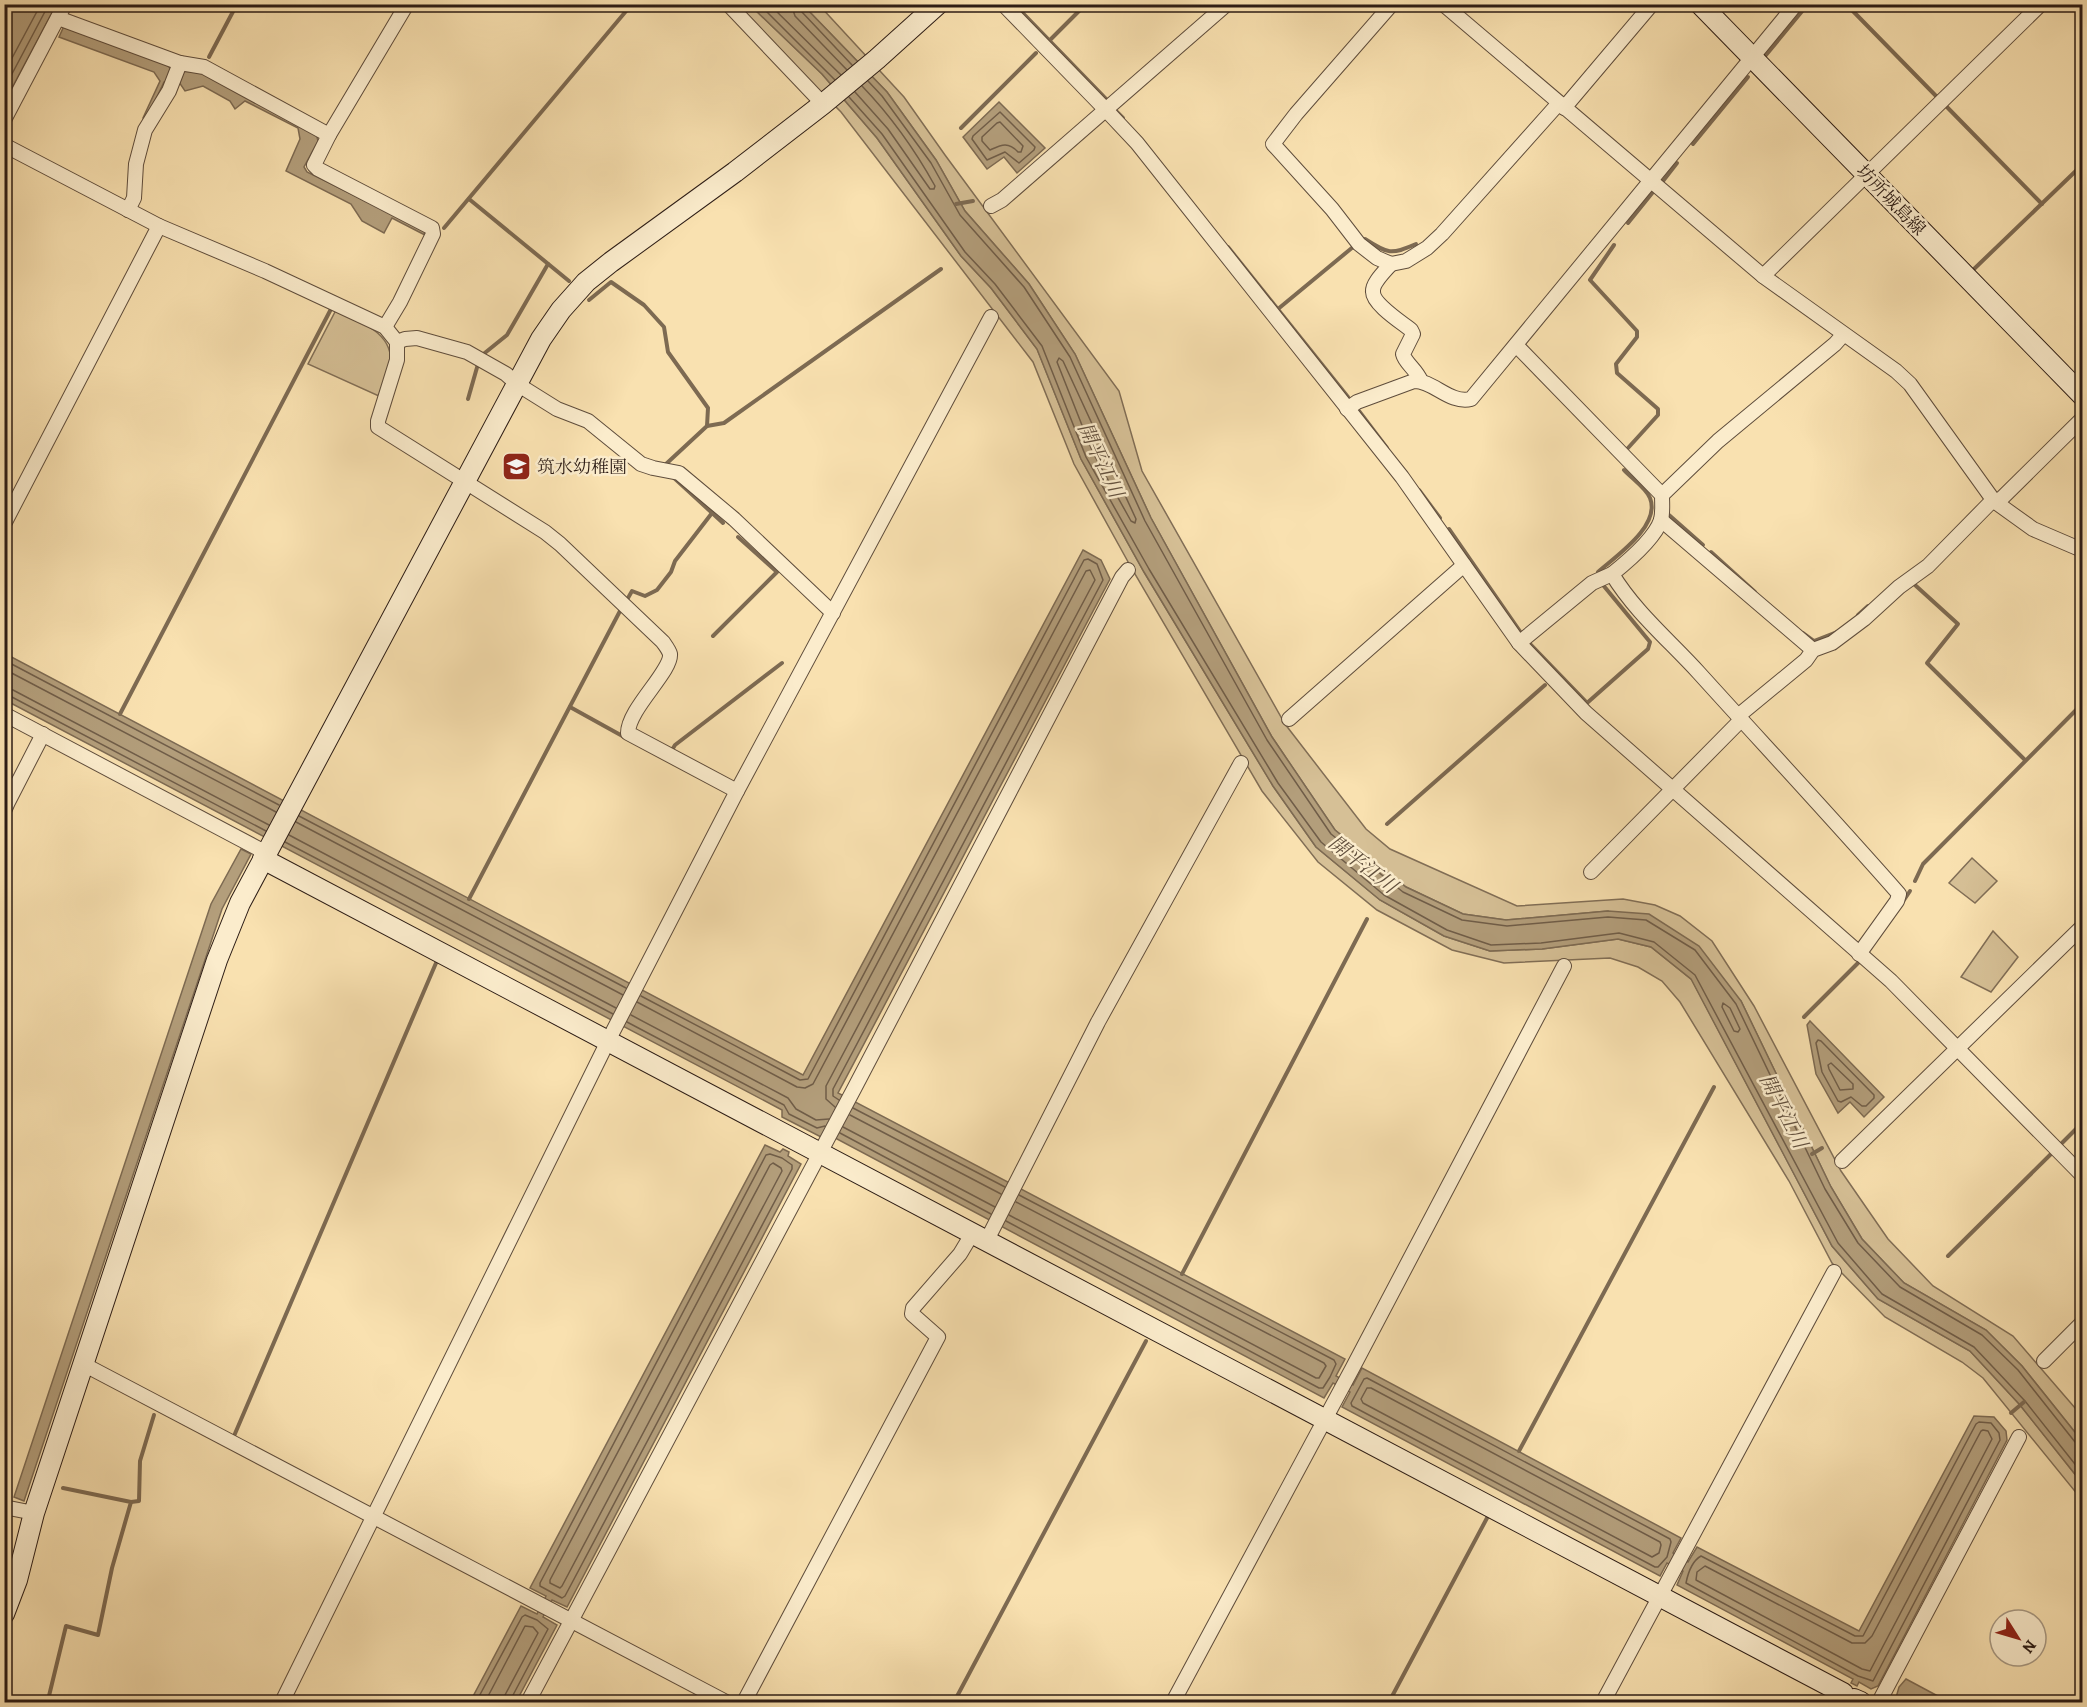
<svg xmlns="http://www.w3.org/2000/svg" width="2087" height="1707" font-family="Alegreya,'Noto Serif JP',serif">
  <rect width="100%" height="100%" fill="#f9e1b0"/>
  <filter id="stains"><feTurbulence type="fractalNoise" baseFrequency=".00333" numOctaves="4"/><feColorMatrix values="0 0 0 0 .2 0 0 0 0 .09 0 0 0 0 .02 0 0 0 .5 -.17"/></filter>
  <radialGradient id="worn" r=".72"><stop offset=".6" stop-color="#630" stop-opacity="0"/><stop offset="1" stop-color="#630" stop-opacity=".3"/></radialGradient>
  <g fill="#d6c096" stroke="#816e56" stroke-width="1.5">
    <path d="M734 5H750L822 74 877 138 961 256 991 288 1037 349 1081 459 1144 572 1273 786 1316 847 1380 900 1444 936 1490 951 1542 949 1618 939 1651 947 1692 980 1832 1246 1878 1299 1970 1351 2020 1405 2082 1483V1500L1983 1378 1962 1362 1885 1317 1832 1263 1789 1181 1680 1002 1662 981 1638 967 1610 958 1504 963 1452 950 1377 910 1318 862 1262 791 1132 569 1074 464 1033 362 841 112Z"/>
    <path d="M803 5H819L904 97 945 155 1119 391 1142 471 1285 724 1366 829 1390 849 1517 906 1623 899 1655 905 1680 916 1712 941 1754 1006 1841 1171 1888 1239 1933 1286 2013 1336 2082 1416V1441L2022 1366 1986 1330 1904 1283 1862 1239 1831 1187 1741 1001 1608 911 1506 920 1463 914 1406 887 1335 830 1272 737 1151 518 1075 354 1029 284 965 211 936 160 887 92Z"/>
    <path d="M336 310C360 322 395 333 390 365 388 376 384 387 381 397L308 364Z"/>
    <path d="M1972 858 1997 881 1975 903 1949 883Z"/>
    <path d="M1993 931 2018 957 1991 992 1961 977Z"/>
  </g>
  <g fill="#b39e7b" stroke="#7d6a52" stroke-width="1.5">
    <path d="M8 5H56L5 101 4 11Z"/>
    <path d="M750 5H803L887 92 936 160 965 211 1029 284 1075 354 1151 518 1272 737 1335 830 1406 887 1463 914 1506 920 1608 911 1649 914 1699 946 1741 1001 1831 1187 1862 1239 1904 1283 1986 1330 2022 1366 2082 1441V1483L2020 1405 1970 1351 1878 1299 1832 1246 1691 979 1651 947 1618 939 1542 949 1490 951 1444 936 1380 900 1316 847 1273 786 1144 572 1081 459 1037 349 991 288 961 256 877 138 822 74Z"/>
    <path d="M64 26 166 64 173 71 202 72 316 133 318 141 304 167 307 172 424 230 425 235 392 218 384 233 362 221 351 204 286 171 300 139 298 128 245 101 235 109 230 101 203 86 185 91 179 82 171 79 164 82 146 120 143 118 160 81 154 72 59 37Z"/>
    <path d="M999 102 1045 148 1017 173 1004 157 987 169 963 137Z"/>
    <path d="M1083 550 1101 560 1110 579 838 1093 1345 1359 1336 1376 1353 1385 1362 1368 1681 1538 1673 1553 1688 1562 1697 1547 1859 1631 1974 1416 1994 1417 2006 1431 2007 1440 1878 1686 1871 1689 1859 1682 1857 1686 1851 1683 1853 1679 1677 1585 1683 1571 1667 1563 1660 1576 1342 1407 1350 1392 1333 1383 1324 1398 824 1132 821 1137 782 1117V1110L5 700 4 653 803 1075Z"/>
    <path d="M241 849 251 854 222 909 24 1501 14 1497 211 904Z"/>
    <path d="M1810 1021 1884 1097 1864 1117 1850 1102 1838 1113 1816 1074 1807 1025Z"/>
    <path d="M765 1145 780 1152 783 1149 789 1152 788 1156 801 1164 567 1607 552 1600 543 1617 557 1625 516 1702H470L521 1606 537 1614 546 1596 530 1588Z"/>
    <path d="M1906 1679 1949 1702 1895 1701 1899 1687Z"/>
  </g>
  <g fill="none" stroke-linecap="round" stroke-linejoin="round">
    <g stroke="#705d48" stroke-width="1.5">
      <path d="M759 4 835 80"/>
      <path d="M769 4 841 75"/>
      <path d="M791 4 795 16 847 70"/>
      <path d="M799 4 801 11 852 65"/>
      <path d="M4 73 41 4"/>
      <path d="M868 81 882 96 931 163 960 215 1024 287 1070 357 1145 521 1267 740 1331 834 1403 892 1462 920 1507 926 1608 917 1646 920 1695 950 1736 1004 1825 1189 1858 1243 1900 1287 1982 1335 2018 1370 2075 1442 2082 1444"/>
      <path d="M4 89 49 4"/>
      <path d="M855 92 888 129 930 189H934L935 186C915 150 890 115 862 86"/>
      <path d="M849 97 882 134 965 252 995 284 1042 346 1086 457 1149 569 1278 783 1321 842 1384 895 1447 930 1491 945 1541 943 1619 933 1654 942 1695 975 1838 1243 1882 1294 1974 1347 2025 1401 2082 1473"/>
      <path d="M1000 112 1035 147 1034 150 1019 163 1005 152 987 160 972 139 973 136Z"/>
      <path d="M1000 122 1023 146 1021 152H1018C1008 141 1001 145 990 150L982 141V137L997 123Z"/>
      <path d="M1059 358 1063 361 1136 519 1135 523 1131 521 1093 453 1057 362Z"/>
      <path d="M4 660 279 805"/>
      <path d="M4 669 276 812"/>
      <path d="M4 688 13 690 269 825"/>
      <path d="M4 696H10L266 831"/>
      <path d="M299 816 626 988"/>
      <path d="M296 822 623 995"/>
      <path d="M289 835 616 1008"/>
      <path d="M285 842 613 1014"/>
      <path d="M641 996 800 1080 808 1079 1084 560 1088 559 1097 564 1103 580 833 1089V1096L839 1100"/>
      <path d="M637 1002 797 1087 805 1088 813 1084 1086 571 1090 570 1095 580 826 1086V1099L835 1107"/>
      <path d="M1723 1003 1730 1008 1740 1029 1738 1032 1734 1031 1722 1007Z"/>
      <path d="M631 1015 788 1098 796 1109 816 1120 829 1119"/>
      <path d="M627 1022 784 1105 789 1114 817 1128 825 1126"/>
      <path d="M1818 1040 1821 1041 1874 1095V1098L1866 1106H1862L1851 1097 1841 1102 1838 1101 1822 1072 1816 1043Z"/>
      <path d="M1831 1063 1853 1084V1089L1840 1090 1829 1069 1828 1065Z"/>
      <path d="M853 1108 1005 1187"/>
      <path d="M850 1115 1001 1194"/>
      <path d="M843 1127 995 1207"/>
      <path d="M840 1133 991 1214"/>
      <path d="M770 1154 782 1158 792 1165V1169L565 1596 562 1598 540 1586V1583L766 1155Z"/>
      <path d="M773 1163 781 1168 782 1171 562 1586 560 1588 550 1583V1580L770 1165Z"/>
      <path d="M1009 1215 1316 1378H1319L1326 1366 1324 1363 1016 1202"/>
      <path d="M1006 1221 1319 1388H1323L1330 1377 1336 1364 1334 1360 1019 1195"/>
      <path d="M1367 1378 1670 1539 1671 1542 1667 1557 1658 1567H1655L1352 1406 1351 1403 1364 1379Z"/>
      <path d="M1367 1388H1371L1660 1542 1661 1545 1659 1553 1652 1557 1363 1403 1361 1399Z"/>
      <path d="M1979 1422 1991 1423 1999 1433 2000 1440 1873 1681 1858 1676 1686 1583C1688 1573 1692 1561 1701 1556L1855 1636H1863L1976 1424Z"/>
      <path d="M1983 1430 1988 1431 1992 1439 1870 1671 1862 1669 1696 1580 1697 1572 1705 1566 1852 1643H1865L1872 1636 1981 1431Z"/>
      <path d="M476 1702 522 1617 525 1615 537 1620 548 1629 512 1697 511 1702"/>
      <path d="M485 1702 525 1626 533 1627 538 1633 505 1695 504 1702"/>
    </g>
    <g stroke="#7d6a52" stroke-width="4">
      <path d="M1014 4 1106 99"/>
      <path d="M1846 4 1938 98"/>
      <path d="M1049 41 1086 4"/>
      <path d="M1766 55 1808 4"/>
      <path d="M209 57 237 4"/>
      <path d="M1945 105 2042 204"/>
      <path d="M1116 111 1123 118"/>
      <path d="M961 128 1036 53"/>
      <path d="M1693 144 1748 77"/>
      <path d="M1663 181 1677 163"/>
      <path d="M469 199 569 281"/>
      <path d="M956 204 973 201"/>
      <path d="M1628 223 1653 192"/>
      <path d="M444 228 632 4"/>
      <path d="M1365 239C1388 254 1391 255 1416 244"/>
      <path d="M1614 245 1590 280 1637 331V337L1616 364 1617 373 1658 409V415L1628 448"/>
      <path d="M1228 247 1348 397"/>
      <path d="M1974 269 2082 165"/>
      <path d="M589 300 611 282 644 305 664 327 668 352 708 408 707 426 666 464"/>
      <path d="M1278 309 1353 247"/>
      <path d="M481 356 507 335 548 264"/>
      <path d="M468 399 478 364"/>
      <path d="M1359 411 1387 448"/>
      <path d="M707 426 724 423 941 269"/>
      <path d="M673 477 723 523"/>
      <path d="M1419 490 1440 518"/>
      <path d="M1669 515 1703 545"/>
      <path d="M1449 529 1521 633"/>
      <path d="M1711 552 1755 592"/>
      <path d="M1598 572C1616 556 1661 526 1650 498 1646 488 1631 478 1624 470"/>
      <path d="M1915 585 1958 624 1927 663 2025 760"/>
      <path d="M628 598 632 591 645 596 657 590 671 572 675 561 712 513"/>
      <path d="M1858 615 1868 606"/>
      <path d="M1803 633 1814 641 1837 632"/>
      <path d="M713 636 777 572 738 537"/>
      <path d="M1529 643 1587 703 1648 649 1650 642 1603 585"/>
      <path d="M570 707 626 738"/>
      <path d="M120 714 331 309"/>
      <path d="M672 750 675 745 782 663"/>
      <path d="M1387 824 1545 685"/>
      <path d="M1915 881 1923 864 2082 704"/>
      <path d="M469 899 620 611"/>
      <path d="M1902 903 1910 891"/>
      <path d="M1804 1017 1858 963"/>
      <path d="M2062 1143 2082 1123"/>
      <path d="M1812 1154 1822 1148"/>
      <path d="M1948 1256 2052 1153"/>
      <path d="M1182 1274 1367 919"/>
      <path d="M2011 1413 2024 1402"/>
      <path d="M234 1436 436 963"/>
      <path d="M1519 1451 1714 1087"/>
      <path d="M131 1502 139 1501 140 1461 154 1415"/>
      <path d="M52 1702 48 1700 66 1626 98 1635 112 1568 131 1502 63 1488"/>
      <path d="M954 1702 1146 1341"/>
      <path d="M1389 1702 1487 1518"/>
    </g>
    <defs>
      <g id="street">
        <path d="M728 4 823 104"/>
        <path d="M1003 4 1106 110 1137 143 1402 477 1519 643 1586 713 1891 981 2082 1175"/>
        <path d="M1392 4 1296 114 1273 144 1332 209 1359 244 1377 258 1391 264 1406 261 1427 248 1442 234 1559 103"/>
        <path d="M1443 4 1763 276 1896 371 1910 384 1994 501 2033 529 2082 550"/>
        <path d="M58 18 180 63 204 67 329 135"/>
        <path d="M1564 108 1652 4"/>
        <path d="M4 120 65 4"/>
        <path d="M4 145 159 226 265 271 385 327 397 342V360L378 421V427L545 532 560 544 663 642C665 645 669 650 670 654 672 671 628 709 628 733L737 791"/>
        <path d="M991 206 1002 200 1227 4"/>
        <path d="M128 210 134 198 136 164 145 130 169 91 180 63"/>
        <path d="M1391 264C1385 271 1372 283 1373 292 1373 304 1401 322 1411 330L1413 334 1403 354C1405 363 1416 369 1421 381"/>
        <path d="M1763 276 2041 4"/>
        <path d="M385 327 400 302 433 234 432 228 318 169 314 165 329 135 407 4"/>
        <path d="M397 342 405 339 417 338 467 352 506 374 517 384 557 409 588 421 641 464 653 468 679 473 734 519 833 613"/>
        <path d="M1516 345 1662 495C1662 503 1663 512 1661 520 1655 538 1627 562 1612 574 1635 612 1670 641 1699 673 1766 747 1833 819 1899 894L1897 901 1859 954"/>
        <path d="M1347 409 1357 402 1414 381C1433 380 1449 404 1471 399L1796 4"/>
        <path d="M1662 495 1718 441 1835 344 1843 335"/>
        <path d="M1661 520 1813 650"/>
        <path d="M4 524 159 226"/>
        <path d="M1519 643 1592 583 1612 574"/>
        <path d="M4 714 259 849 263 859"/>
        <path d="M1738 716 1806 660 1813 650 1832 643 1864 619 1899 587 1928 566 1989 504 2002 498 2082 419"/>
        <path d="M1289 719 1464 565"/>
        <path d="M4 811 8 802 43 734"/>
        <path d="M1591 872 1740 721"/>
        <path d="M1842 1161 2082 927"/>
        <path d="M986 1242 1098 1022 1241 763"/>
        <path d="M2044 1361 2082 1323"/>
        <path d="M83 1364 726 1702"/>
        <path d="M4 1507 34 1513"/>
        <path d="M282 1702 608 1041 737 791 991 317"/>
        <path d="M528 1702 854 1089 1122 577 1128 570"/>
        <path d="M744 1702 938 1337 912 1314 913 1308 960 1254 972 1234"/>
        <path d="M1173 1702 1352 1369 1564 966"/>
        <path d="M1603 1702 1834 1272"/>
        <path d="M1879 1702 2019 1437"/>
      </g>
      <g id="secondary">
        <path d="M1700 4 2082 395"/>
        <path d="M263 859 1843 1693"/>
        <path d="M4 1614 17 1580 34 1513 217 960 240 903 541 339 561 310 586 282 611 262 735 172 823 104 877 59 938 4"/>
        <path d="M1854 1699 1861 1702"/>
      </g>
    </defs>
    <use href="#street" stroke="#5f4d3c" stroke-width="16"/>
    <use href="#secondary" stroke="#2c1c15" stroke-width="22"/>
    <use href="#street" stroke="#fbeccc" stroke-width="14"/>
    <use href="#secondary" stroke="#fbeccc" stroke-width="20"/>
  </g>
  <defs>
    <symbol id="school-square" viewBox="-11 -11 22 22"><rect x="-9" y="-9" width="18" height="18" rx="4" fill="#8f2418" stroke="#fbeccc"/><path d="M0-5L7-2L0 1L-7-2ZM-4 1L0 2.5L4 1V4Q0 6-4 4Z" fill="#fff"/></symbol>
  </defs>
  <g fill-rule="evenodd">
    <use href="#school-square" x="500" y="450" width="33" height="33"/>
  </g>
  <g text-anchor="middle" stroke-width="5" stroke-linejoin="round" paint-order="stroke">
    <g font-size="18" fill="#2c1c15" stroke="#fbeccc">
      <text transform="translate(1891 200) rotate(46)" y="6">坊所城島線</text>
    </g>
    <g font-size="18" fill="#2c1c15" stroke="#fbeccc" text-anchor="start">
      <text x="537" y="473">筑水幼稚園</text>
    </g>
    <g font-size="20" font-style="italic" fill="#62503e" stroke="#fbeccc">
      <text transform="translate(1101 460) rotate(65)" y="7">開平江川</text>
      <text transform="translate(1363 864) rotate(38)" y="7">開平江川</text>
      <text transform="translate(1784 1111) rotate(63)" y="7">開平江川</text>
    </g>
  </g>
  <rect width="2087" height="1707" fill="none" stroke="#f9e1b0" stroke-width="24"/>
  <rect x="6" y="6" width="2075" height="1695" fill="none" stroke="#2c1c15" stroke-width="3"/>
  <rect x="12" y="12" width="2063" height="1683" fill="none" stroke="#2c1c15" stroke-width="1.5"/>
  <g transform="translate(2018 1638) rotate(127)"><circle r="28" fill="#fbeccc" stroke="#a89983" stroke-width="1.5"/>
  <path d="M0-4.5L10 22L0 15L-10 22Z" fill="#8f2418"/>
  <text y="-9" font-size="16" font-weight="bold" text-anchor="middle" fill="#2c1c15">N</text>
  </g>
  <rect width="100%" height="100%" filter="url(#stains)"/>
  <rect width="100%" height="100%" fill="url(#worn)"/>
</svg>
